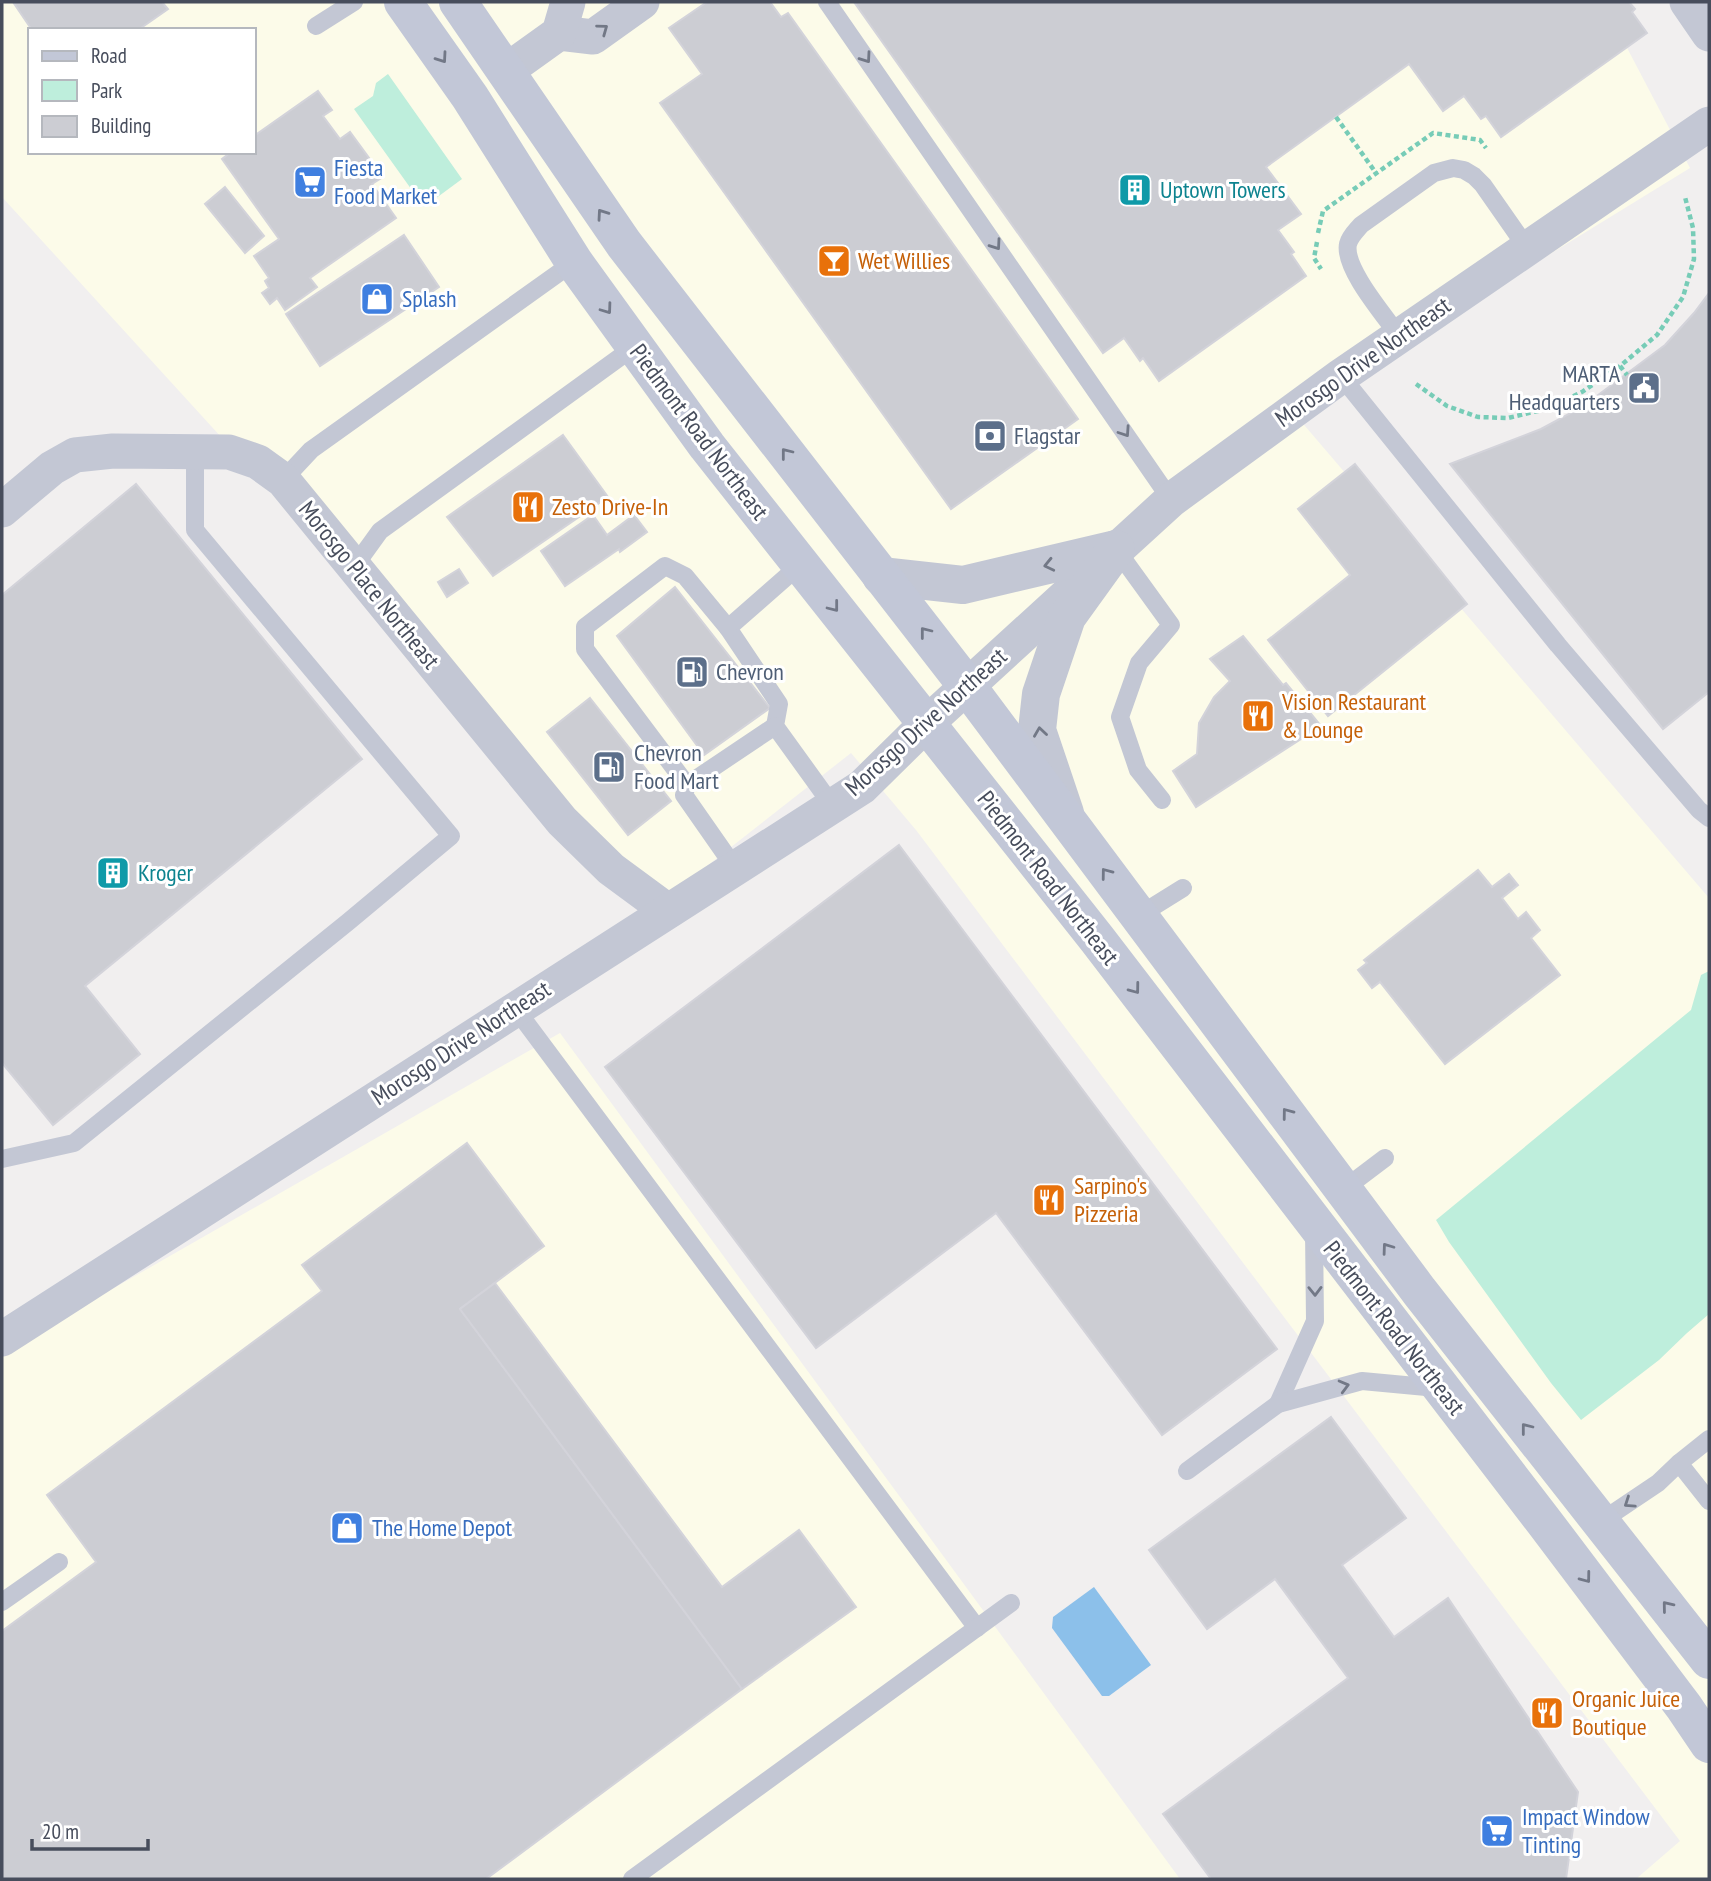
<svg xmlns="http://www.w3.org/2000/svg" width="1711" height="1881" font-family="'PT Sans Narrow',sans-serif">
  <rect width="100%" height="100%" fill="#f1efef"/>
  <g fill="#fcfbe9" fill-rule="evenodd">
    <path d="M2 2H1603L1690 168 1293 412 1709 898V1879H1636L1680 1841 916 830 851 753 652 909 2 197ZM30 30H254V152H30Z"/>
    <path d="M560 1033 1180 1879H2V1352Z"/>
  </g>
  <g fill="#beeedc">
    <path d="M388 74 462 179 424 207 354 109 373 96 376 83Z"/>
    <path d="M1709 971V1314L1687 1333 1659 1360 1581 1420 1551 1383 1449 1242 1436 1220 1691 1010 1701 975Z"/>
  </g>
  <path fill="#8cc0ea" d="M1094 1587 1151 1665 1109 1696H1102L1052 1628 1053 1617Z"/>
  <g fill="#cccdd3" stroke="#d3d3da" stroke-width="2">
    <path d="M13 2H162L168 9 138 30H32Z"/>
    <path d="M707 2H770L781 17 788 13 1078 419 951 509 660 103 702 74 669 28Z"/>
    <path d="M854 2H1629L1635 9 1632 12 1647 33 1501 137 1486 116 1481 119 1464 96 1443 111 1409 64 1266 167 1301 214 1278 230 1294 252 1291 254 1306 276 1159 381 1143 358 1140 361 1124 338 1103 353Z"/>
    <path d="M318 91 332 110 323 116 340 139 350 132 383 177 372 184 396 218 310 278 317 287 285 310 277 298 270 304 262 293 269 288 265 281 269 278 254 256 279 239 222 159 231 152H254V136Z"/>
    <path d="M225 187 264 236 245 253 205 204Z"/>
    <path d="M404 235 439 287 320 366 286 314Z"/>
    <path d="M1709 293V692L1663 729 1450 464 1541 429 1582 407 1665 345 1694 313Z"/>
    <path d="M563 435 608 497 493 576 447 517Z"/>
    <path d="M1355 464 1467 604 1328 716 1268 640 1350 575 1298 509Z"/>
    <path d="M136 484 362 759 85 986 140 1054 53 1125 2 1063V595Z"/>
    <path d="M593 515 607 535 634 515 647 532 620 552 619 549 565 586 541 551Z"/>
    <path d="M459 569 468 583 447 597 438 582Z"/>
    <path d="M675 587 770 708 704 755 617 636Z"/>
    <path d="M1243 636 1283 685 1286 683 1321 726 1196 807 1173 771 1197 754 1199 723 1214 697 1230 681 1210 659Z"/>
    <path d="M590 698 671 801 628 835 547 732Z"/>
    <path d="M899 845 1277 1349 1162 1435 996 1213 816 1348 605 1067Z"/>
    <path d="M1478 870 1492 887 1509 874 1518 885 1502 898 1518 919 1526 912 1540 930 1531 938 1560 975 1445 1064 1380 982 1372 988 1358 970 1367 963 1364 960Z"/>
    <path d="M467 1143 544 1246 460 1309 742 1689 486 1879H2V1631L96 1562 47 1495 322 1291 302 1265Z"/>
    <path d="M495 1283 722 1587 799 1530 856 1607 742 1689 460 1309Z"/>
    <path d="M1331 1417 1406 1518 1342 1565 1394 1637 1448 1598 1578 1792 1566 1879H1211L1163 1814 1348 1678 1275 1579 1207 1629 1149 1550Z"/>
  </g>
  <g fill="none" stroke-linecap="round" stroke-linejoin="round">
    <g stroke="#77ccb7" stroke-width="4.5" stroke-dasharray="5 3.5" stroke-linecap="butt">
      <path d="M1336 117 1376 173"/>
      <path d="M1318 233 1323 211 1433 133 1480 140 1486 148"/>
      <path d="M1317 242 1314 258 1321 269"/>
      <path d="M1620 366 1627 375"/>
      <path d="M1416 384 1447 406 1478 417 1508 418 1546 409 1582 392 1620 366 1657 335 1683 297 1694 259 1693 228 1685 197"/>
    </g>
    <g stroke="#c3c7d4" stroke-width="18">
      <path d="M827 2 1171 500"/>
      <path d="M316 26 354 2"/>
      <path d="M1399 336C1385 316 1343 268 1348 244 1350 236 1356 231 1361 225L1434 173 1453 168 1464 170 1474 176 1483 185 1527 248"/>
      <path d="M1341 376 1558 645 1699 810 1709 818"/>
      <path d="M283 480 311 450 574 262"/>
      <path d="M1116 549 1171 625 1139 663 1120 717 1138 770 1162 800"/>
      <path d="M801 564 728 628 779 704 775 726 832 805"/>
      <path d="M354 567 380 531 634 347"/>
      <path d="M687 785 585 649V627L665 566 685 576 728 628"/>
      <path d="M735 868 684 795 687 785 775 726"/>
      <path d="M1138 916 1183 888"/>
      <path d="M515 1008 977 1628"/>
      <path d="M2 1159 74 1143 348 922 451 836 195 530V452"/>
      <path d="M1344 1189 1385 1158"/>
      <path d="M1278 1404 1315 1321 1314 1230"/>
      <path d="M1679 1463 1709 1501"/>
      <path d="M1187 1471 1278 1404 1362 1381 1437 1388"/>
      <path d="M1600 1522 1658 1483 1679 1463 1709 1439"/>
      <path d="M2 1602 59 1562"/>
      <path d="M632 1879 1011 1603"/>
    </g>
    <g stroke="#c3c7d4" stroke-width="35">
      <path d="M1687 2 1709 34"/>
      <path d="M559 33 593 37 642 2"/>
      <path d="M506 71 559 33 568 2"/>
      <path d="M2 510 52 468 75 455 113 451 229 452 258 462 283 480 562 821 611 869 668 911"/>
      <path d="M2 1339 862 787 927 723 1171 500 1341 376 1709 124"/>
    </g>
    <g stroke="#c3c7d4" stroke-width="38">
      <path d="M881 576 963 585 1116 549"/>
      <path d="M1065 813 1037 730 1041 694 1067 617 1116 549"/>
    </g>
    <g stroke="#c2c7d7" stroke-width="38">
      <path d="M403 2 470 97 574 262 707 446 1097 939 1545 1523 1684 1707 1709 1744"/>
      <path d="M458 2 624 244 967 686 1419 1291 1709 1660"/>
    </g>
  </g>
  <defs><path id="oneway-chevron" d="M-2-3.5L2.5 0L-2 3.5" fill="none" stroke-width="1.6" stroke-linecap="round" stroke-linejoin="round" transform="scale(1.75)"/></defs>
  <g stroke="#727886">
    <use href="#oneway-chevron" transform="translate(603 29) rotate(-36)"/>
    <use href="#oneway-chevron" transform="translate(866 58) rotate(55)"/>
    <use href="#oneway-chevron" transform="translate(996 245) rotate(55)"/>
    <use href="#oneway-chevron" transform="translate(1125 432) rotate(56)"/>
    <use href="#oneway-chevron" transform="translate(1049 565) rotate(167)"/>
    <use href="#oneway-chevron" transform="translate(1040 732) rotate(-98)"/>
    <use href="#oneway-chevron" transform="translate(1315 1291) rotate(89)"/>
    <use href="#oneway-chevron" transform="translate(1344 1386) rotate(-15)"/>
    <use href="#oneway-chevron" transform="translate(1629 1503) rotate(146)"/>
  </g>
  <g stroke="#727887">
    <use href="#oneway-chevron" transform="translate(442 58) rotate(55)"/>
    <use href="#oneway-chevron" transform="translate(602 214) rotate(-125)"/>
    <use href="#oneway-chevron" transform="translate(607 309) rotate(54)"/>
    <use href="#oneway-chevron" transform="translate(786 453) rotate(-128)"/>
    <use href="#oneway-chevron" transform="translate(834 607) rotate(52)"/>
    <use href="#oneway-chevron" transform="translate(925 632) rotate(-128)"/>
    <use href="#oneway-chevron" transform="translate(1106 873) rotate(-127)"/>
    <use href="#oneway-chevron" transform="translate(1135 989) rotate(53)"/>
    <use href="#oneway-chevron" transform="translate(1287 1113) rotate(-127)"/>
    <use href="#oneway-chevron" transform="translate(1387 1248) rotate(-126)"/>
    <use href="#oneway-chevron" transform="translate(1526 1428) rotate(-128)"/>
    <use href="#oneway-chevron" transform="translate(1586 1578) rotate(53)"/>
    <use href="#oneway-chevron" transform="translate(1667 1606) rotate(-129)"/>
  </g>
  <defs>
    <symbol id="supermarket-square" viewBox="-11 -11 22 22"><rect x="-9" y="-9" width="18" height="18" rx="4" fill="#3f7fe0" stroke="#fff"/><path d="M-6-5.5h2.5l.6 2H6L4.5 2H-2.5L-4.4-4H-6ZM-1.5 3.2a1.3 1.3 0 1 0 .1 0ZM3 3.2a1.3 1.3 0 1 0 .1 0Z" fill="#fff"/></symbol>
    <symbol id="building-square" viewBox="-11 -11 22 22"><rect x="-9" y="-9" width="18" height="18" rx="4" fill="#0f9aa8" stroke="#fff"/><path d="M-4-6H4V6H1V3H-1V6H-4ZM-2.5-4.3h1.7v1.8h-1.7ZM.8-4.3h1.7v1.8H.8ZM-2.5-1h1.7V.8h-1.7ZM.8-1h1.7V.8H.8Z" fill="#fff"/></symbol>
    <symbol id="bar-square" viewBox="-11 -11 22 22"><rect x="-9" y="-9" width="18" height="18" rx="4" fill="#e8710a" stroke="#fff"/><path d="M-6-5H6L.8 .8V4.5H3.5V6h-7V4.5H-.8V.8Z" fill="#fff"/></symbol>
    <symbol id="shop-square" viewBox="-11 -11 22 22"><rect x="-9" y="-9" width="18" height="18" rx="4" fill="#3f7fe0" stroke="#fff"/><path d="M-5-2.5h2.3a2.7 3.5 0 0 1 5.4 0H5L5.5 6h-11ZM-1.5-2.5h3a1.5 2.3 0 0 0-3 0Z" fill="#fff"/></symbol>
    <symbol id="civic-square" viewBox="-11 -11 22 22"><rect x="-9" y="-9" width="18" height="18" rx="4" fill="#5c6f8a" stroke="#fff"/><path d="M-.6-6.5H3V-4.5H.6V-3L4-1V1h2V6H-6V1h2V-1L-.6-3ZM-1.2 2.5V6h2.4V2.5Z" fill="#fff"/></symbol>
    <symbol id="bank-square" viewBox="-11 -11 22 22"><rect x="-9" y="-9" width="18" height="18" rx="4" fill="#5c6f8a" stroke="#fff"/><path d="M-6-4H6V4H-6ZM0-2.3a2.3 2.3 0 1 0 0 4.6a2.3 2.3 0 1 0 0-4.6Z" fill="#fff"/></symbol>
    <symbol id="restaurant-square" viewBox="-11 -11 22 22"><rect x="-9" y="-9" width="18" height="18" rx="4" fill="#e8710a" stroke="#fff"/><path d="M-5-6h1v4h1v-4h1v4h1v-4h1v5L-1.5 .5V6h-2V.5L-5-1ZM5-6V6H3V1.5H1.5Q1.5-4 5-6Z" fill="#fff"/></symbol>
    <symbol id="fuel-square" viewBox="-11 -11 22 22"><rect x="-9" y="-9" width="18" height="18" rx="4" fill="#5c6f8a" stroke="#fff"/><path d="M-5.5-6h7V0h2V4h1.3V-2.5L3-4.5l.8-.8L6-3V5H2.5V1h-1V6h-7ZM-4.2-4.7v3.2H.2V-4.7Z" fill="#fff"/></symbol>
  </defs>
  <g fill-rule="evenodd">
    <use href="#supermarket-square" x="291" y="163" width="38" height="38"/>
    <use href="#building-square" x="1116" y="171" width="38" height="38"/>
    <use href="#bar-square" x="815" y="242" width="38" height="38"/>
    <use href="#shop-square" x="358" y="280" width="38" height="38"/>
    <use href="#civic-square" x="1625" y="369" width="38" height="38"/>
    <use href="#bank-square" x="971" y="417" width="38" height="38"/>
    <use href="#restaurant-square" x="509" y="488" width="38" height="38"/>
    <use href="#fuel-square" x="673" y="653" width="38" height="38"/>
    <use href="#restaurant-square" x="1239" y="697" width="38" height="38"/>
    <use href="#fuel-square" x="590" y="748" width="38" height="38"/>
    <use href="#building-square" x="94" y="854" width="38" height="38"/>
    <use href="#restaurant-square" x="1030" y="1181" width="38" height="38"/>
    <use href="#shop-square" x="328" y="1509" width="38" height="38"/>
    <use href="#restaurant-square" x="1528" y="1694" width="38" height="38"/>
    <use href="#supermarket-square" x="1478" y="1812" width="38" height="38"/>
  </g>
  <g text-anchor="middle" stroke-width="6" stroke-linejoin="round" paint-order="stroke">
    <g font-size="24" fill="#366cbe" stroke="#fff" text-anchor="start">
      <text x="334" y="176">Fiesta<tspan x="334" dy="28">Food Market</tspan></text>
      <text x="402" y="307">Splash</text>
      <text x="372" y="1536">The Home Depot</text>
      <text x="1522" y="1825">Impact Window<tspan x="1522" dy="28">Tinting</tspan></text>
    </g>
    <g font-size="24" fill="#0d838f" stroke="#fff" text-anchor="start">
      <text x="1160" y="198">Uptown Towers</text>
      <text x="138" y="881">Kroger</text>
    </g>
    <g font-size="24" fill="#c56008" stroke="#fff" text-anchor="start">
      <text x="858" y="269">Wet Willies</text>
      <text x="552" y="515">Zesto Drive-In</text>
      <text x="1282" y="710">Vision Restaurant<tspan x="1282" dy="28">&amp; Lounge</tspan></text>
      <text x="1074" y="1194">Sarpino's<tspan x="1074" dy="28">Pizzeria</tspan></text>
      <text x="1572" y="1707">Organic Juice<tspan x="1572" dy="28">Boutique</tspan></text>
    </g>
    <g font-size="24" fill="#474d5c" stroke="#fff">
      <text transform="translate(1363 362) rotate(-35)" y="8">Morosgo Drive Northeast</text>
      <text transform="translate(699 432) rotate(53)" y="8">Piedmont Road Northeast</text>
      <text transform="translate(369 585) rotate(51)" y="8">Morosgo Place Northeast</text>
      <text transform="translate(926 722) rotate(-42)" y="8">Morosgo Drive Northeast</text>
      <text transform="translate(1048 878) rotate(52)" y="8">Piedmont Road Northeast</text>
      <text transform="translate(461 1043) rotate(-33)" y="8">Morosgo Drive Northeast</text>
      <text transform="translate(1394 1328) rotate(52)" y="8">Piedmont Road Northeast</text>
    </g>
    <g font-size="24" fill="#4e5e75" stroke="#fff" text-anchor="start">
      <text x="1620" y="382" text-anchor="end">MARTA<tspan x="1620" dy="28">Headquarters</tspan></text>
      <text x="1014" y="444">Flagstar</text>
      <text x="716" y="680">Chevron</text>
      <text x="634" y="761">Chevron<tspan x="634" dy="28">Food Mart</tspan></text>
    </g>
  </g>
  <rect width="1711" height="1881" fill="none" stroke="#474d5c" stroke-width="7"/>
  <rect x="28" y="28" width="228" height="126" fill="#ffffff" stroke="#b5b8be" stroke-width="2"/>
  <rect x="42" y="51" width="35" height="10" fill="#c2c7d7" stroke="#b5b8be" stroke-width="2"/>
  <text x="91" y="63" font-size="21" fill="#474d5c">Road</text>
  <rect x="42" y="80" width="35" height="21" fill="#beeedc" stroke="#b5b8be" stroke-width="2"/>
  <text x="91" y="98" font-size="21" fill="#474d5c">Park</text>
  <rect x="42" y="116" width="35" height="21" fill="#cccdd3" stroke="#b5b8be" stroke-width="2"/>
  <text x="91" y="133" font-size="21" fill="#474d5c">Building</text>
  <path d="M32 1839v10h116v-10" fill="none" stroke="#474d5c" stroke-width="3.5"/>
  <text x="42" y="1839" font-size="21" fill="#474d5c" stroke="#ffffff" stroke-width="5" paint-order="stroke">20 m</text>
</svg>
